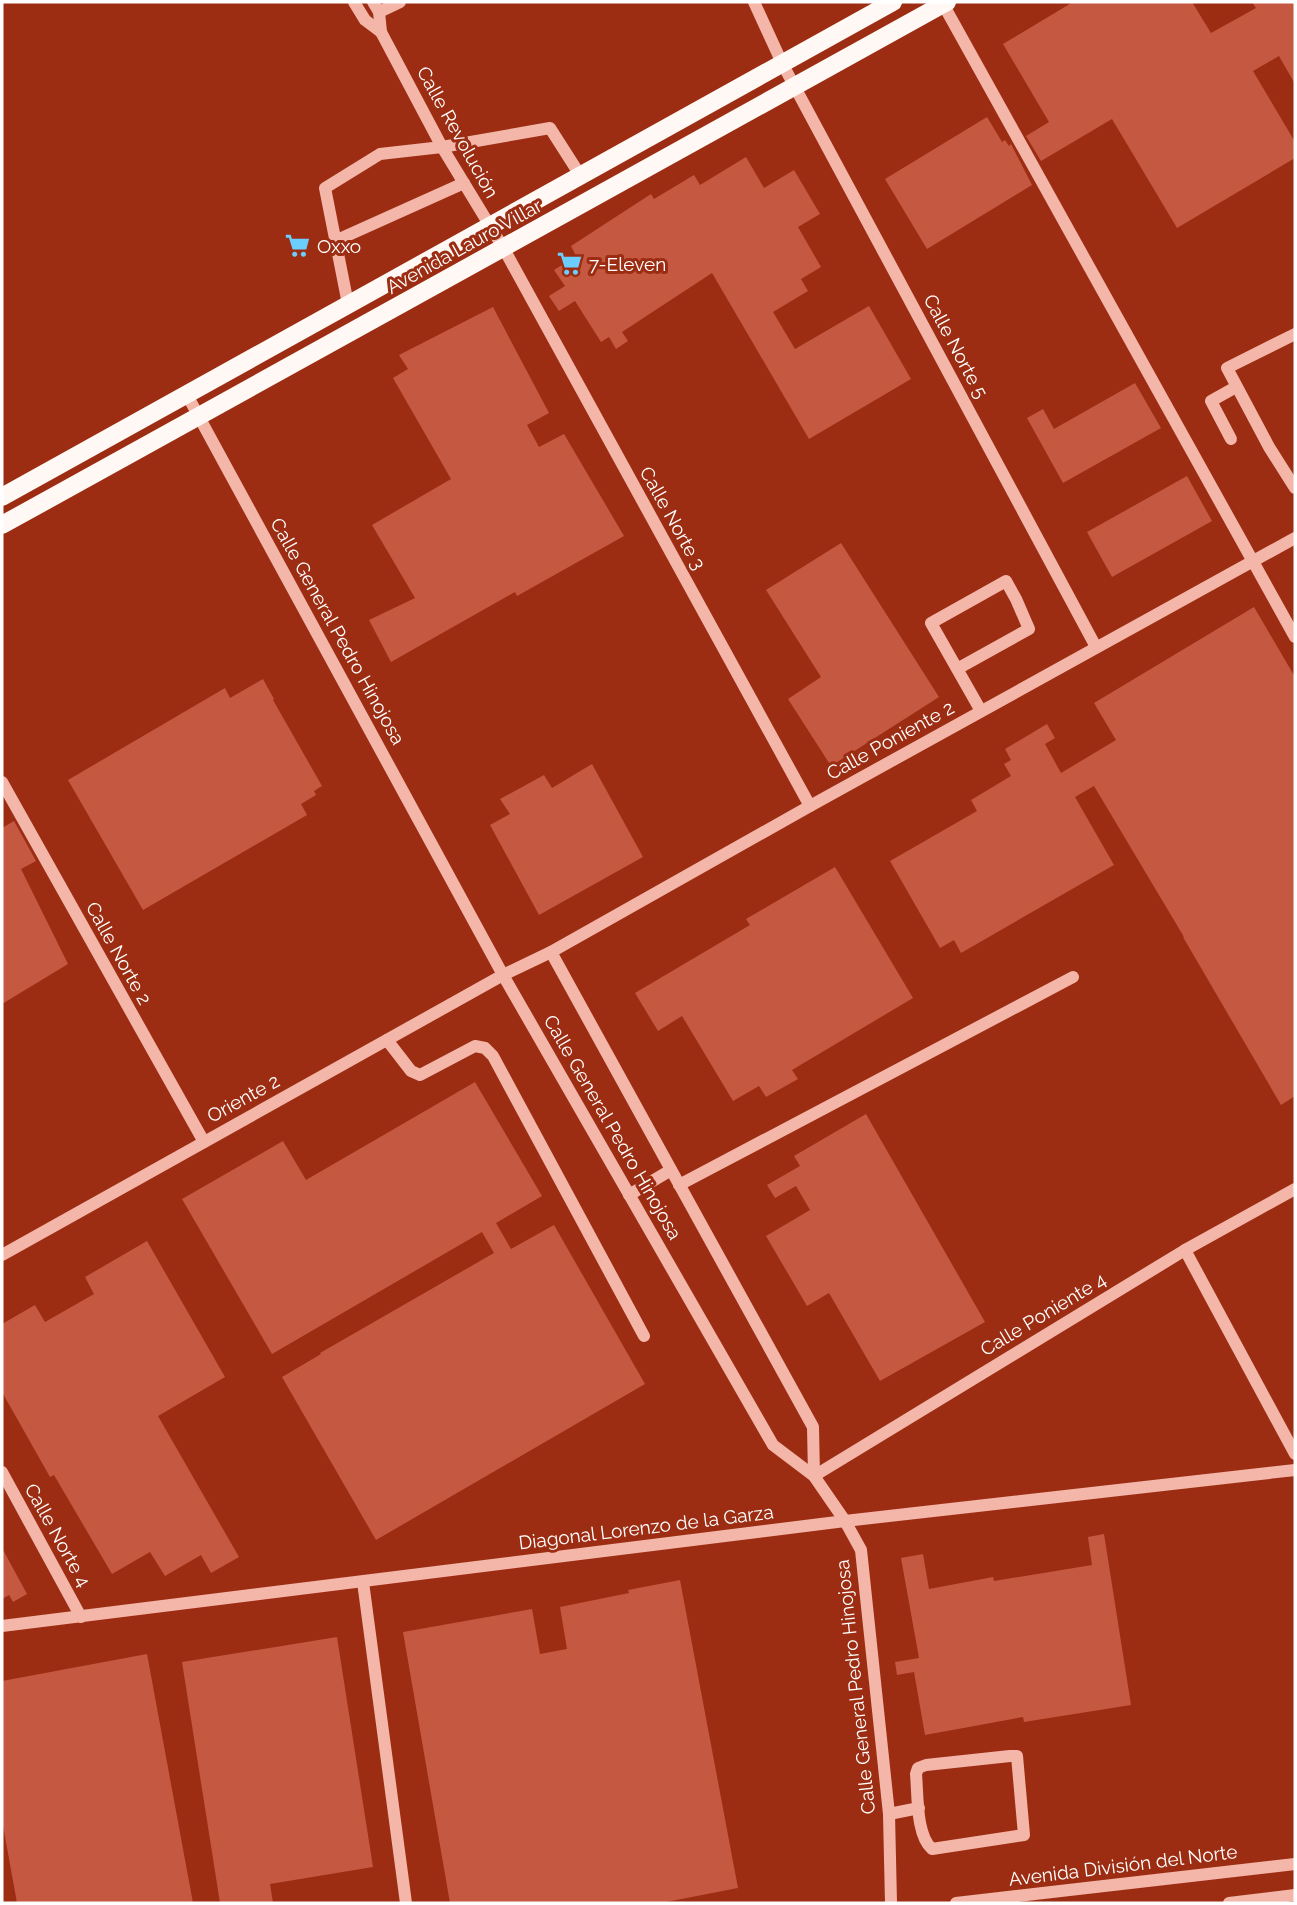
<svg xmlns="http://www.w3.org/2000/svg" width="1297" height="1905" font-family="Raleway,sans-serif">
  <rect width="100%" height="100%" fill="#9c2d13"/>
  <g fill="#c55841">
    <path d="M1073 2H1192L1211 33 1256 8 1252 2H1295V84L1279 56 1253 71 1295 142V158L1177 228 1112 119 1041 161 1026 136 1049 122 1003 44Z"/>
    <path d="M987 117 1002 142 1005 140 1009 146 1011 144 1032 185 927 249 885 179Z"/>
    <path d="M746 157 764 188 794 170 820 214 798 227 821 267 801 279 808 291 773 312 795 349 869 306 911 379 809 439 712 273 622 332 628 341 616 349 609 337 601 342 575 301 559 311 549 296 565 286 554 270 576 256 571 246 651 194 654 199 694 175 700 185Z"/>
    <path d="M493 307 549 413 527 425 539 447 564 434 624 536 517 596 515 592 391 662 369 620 415 598 372 525 451 479 393 378 408 369 399 355Z"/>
    <path d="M1135 383 1161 428 1063 483 1027 418 1043 409 1054 429Z"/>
    <path d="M1187 476 1212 521 1112 577 1087 532Z"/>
    <path d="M841 543 939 697 831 766 788 699 821 677 766 590Z"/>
    <path d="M1254 607 1295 677V1096L1281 1105 1183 937H1184L1094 786 1075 797 1114 865 961 953 954 940 940 948 890 861 977 811 971 800 1011 776 1004 764 1011 760 1005 749 1047 724 1055 738 1045 744 1061 773 1116 740 1094 703Z"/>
    <path d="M263 679 274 699 273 700 322 786 314 791 316 795 301 804 307 815 143 910 68 780 225 688 230 698Z"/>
    <path d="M592 764 643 857 539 915 490 825 510 814 500 799 544 775 552 788Z"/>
    <path d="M14 821 36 861 21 869 68 964 2 1004V828Z"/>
    <path d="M835 867 913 998 792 1070 798 1079 766 1097 759 1086 733 1101 682 1016 658 1031 635 993 750 925 746 919Z"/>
    <path d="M475 1082 542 1196 496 1223 511 1249 554 1225 645 1384 376 1540 282 1377 321 1354 320 1353 494 1253 482 1232 272 1354 182 1199 283 1141 306 1180Z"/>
    <path d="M866 1114 985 1322 880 1381 829 1293 807 1306 766 1236 810 1210 796 1186 775 1198 767 1185 800 1166 794 1156Z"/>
    <path d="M147 1241 225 1377 158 1416 239 1557 211 1573 201 1555 165 1576 150 1552 112 1574 54 1475 50 1477 2 1392V1324L35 1305 45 1322 94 1294 85 1277Z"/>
    <path d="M1104 1534 1131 1705 1024 1722 1023 1717 925 1735 914 1672 897 1675 895 1662 919 1658 901 1558 923 1554 929 1589 993 1577 994 1581 1092 1565 1088 1537Z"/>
    <path d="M2 1548 27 1594 13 1602 9 1595 2 1599Z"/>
    <path d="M680 1580 738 1888 661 1903H450L403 1632 532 1609 540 1654 567 1649 560 1607 629 1593 628 1590Z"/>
    <path d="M337 1637 373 1867 270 1884 273 1903H220L182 1662Z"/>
    <path d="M147 1654 193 1903H17L2 1820V1681Z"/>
  </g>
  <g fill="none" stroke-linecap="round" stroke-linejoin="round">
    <g stroke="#f3b6a9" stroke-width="12">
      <path d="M354 2 365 20 381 32"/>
      <path d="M373 2 379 12 381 32 442 147 504 249 810 806"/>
      <path d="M754 2 782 63 1096 647"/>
      <path d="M943 4 1295 637"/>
      <path d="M379 12 400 2"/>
      <path d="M335 241 464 183"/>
      <path d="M348 304 325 188 380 154 442 147 550 128 580 175"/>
      <path d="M1295 334 1227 368 1269 447 1295 488"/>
      <path d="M186 393 503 975 773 1445 814 1476 845 1521 861 1550 889 1814 891 1903"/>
      <path d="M1231 439 1211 401 1236 387"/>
      <path d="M957 669 1029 629 1016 599 1006 581 931 623 981 711"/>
      <path d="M2 782 204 1142"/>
      <path d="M551 952 813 1427 814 1476"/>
      <path d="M387 1040 411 1071 420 1075 475 1046 485 1048 493 1056 644 1336"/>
      <path d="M679 1185 1073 977"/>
      <path d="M629 1195 671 1170"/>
      <path d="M1185 1250 1295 1454"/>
      <path d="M2 1255 503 975 551 952 810 806 1295 538"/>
      <path d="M2 1472 81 1617"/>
      <path d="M814 1476 1185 1250 1295 1189"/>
      <path d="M363 1582 406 1903"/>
      <path d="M2 1626 845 1521 1295 1470"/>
      <path d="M1010 1756H1017L1024 1835 932 1849C916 1835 918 1796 916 1774L918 1768 926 1765Z"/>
      <path d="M889 1814 919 1808"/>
      <path d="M956 1903 1295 1864"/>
      <path d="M1229 1903 1295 1895"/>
    </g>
    <g stroke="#fff8f5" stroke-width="18">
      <path d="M2 497 893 2"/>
      <path d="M2 525 947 2"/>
    </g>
  </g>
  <defs>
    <symbol id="supermarket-bare" viewBox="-9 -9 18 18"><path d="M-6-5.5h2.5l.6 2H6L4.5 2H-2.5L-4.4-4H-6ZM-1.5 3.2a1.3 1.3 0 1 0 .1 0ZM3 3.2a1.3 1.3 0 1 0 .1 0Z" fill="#6bceff" stroke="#9c2d13" stroke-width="2.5" paint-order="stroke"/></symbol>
  </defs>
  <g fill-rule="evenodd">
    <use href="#supermarket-bare" x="280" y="228" width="35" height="35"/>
    <use href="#supermarket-bare" x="552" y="246" width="35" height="35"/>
  </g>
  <g text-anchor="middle" stroke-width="6" stroke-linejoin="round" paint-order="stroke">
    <g font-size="19" fill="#fff" stroke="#9c2d13">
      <text transform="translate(458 132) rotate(61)" y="7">Calle Revolución</text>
      <text transform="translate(464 246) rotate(-29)" y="7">Avenida Lauro Villar</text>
      <text transform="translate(956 346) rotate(62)" y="7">Calle Norte 5</text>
      <text transform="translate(673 518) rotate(61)" y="7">Calle Norte 3</text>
      <text transform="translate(338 631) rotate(61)" y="7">Calle General Pedro Hinojosa</text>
      <text transform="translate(890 740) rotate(-29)" y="7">Calle Poniente 2</text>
      <text transform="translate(119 953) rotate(61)" y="7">Calle Norte 2</text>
      <text transform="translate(243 1098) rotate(-29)" y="7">Oriente 2</text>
      <text transform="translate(613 1127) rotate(60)" y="7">Calle General Pedro Hinojosa</text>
      <text transform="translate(1043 1314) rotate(-31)" y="7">Calle Poniente 4</text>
      <text transform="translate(646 1527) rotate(-7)" y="7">Diagonal Lorenzo de la Garza</text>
      <text transform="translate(58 1535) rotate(61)" y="7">Calle Norte 4</text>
      <text transform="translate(855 1687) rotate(-96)" y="7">Calle General Pedro Hinojosa</text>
      <text transform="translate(1123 1865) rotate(-7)" y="7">Avenida División del Norte</text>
    </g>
    <g font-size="19" fill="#fff" stroke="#9c2d13" text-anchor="start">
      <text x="317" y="253">Oxxo</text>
      <text x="589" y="271">7-Eleven</text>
    </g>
  </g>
  <rect width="1297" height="1905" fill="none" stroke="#ffffff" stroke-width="7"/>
</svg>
